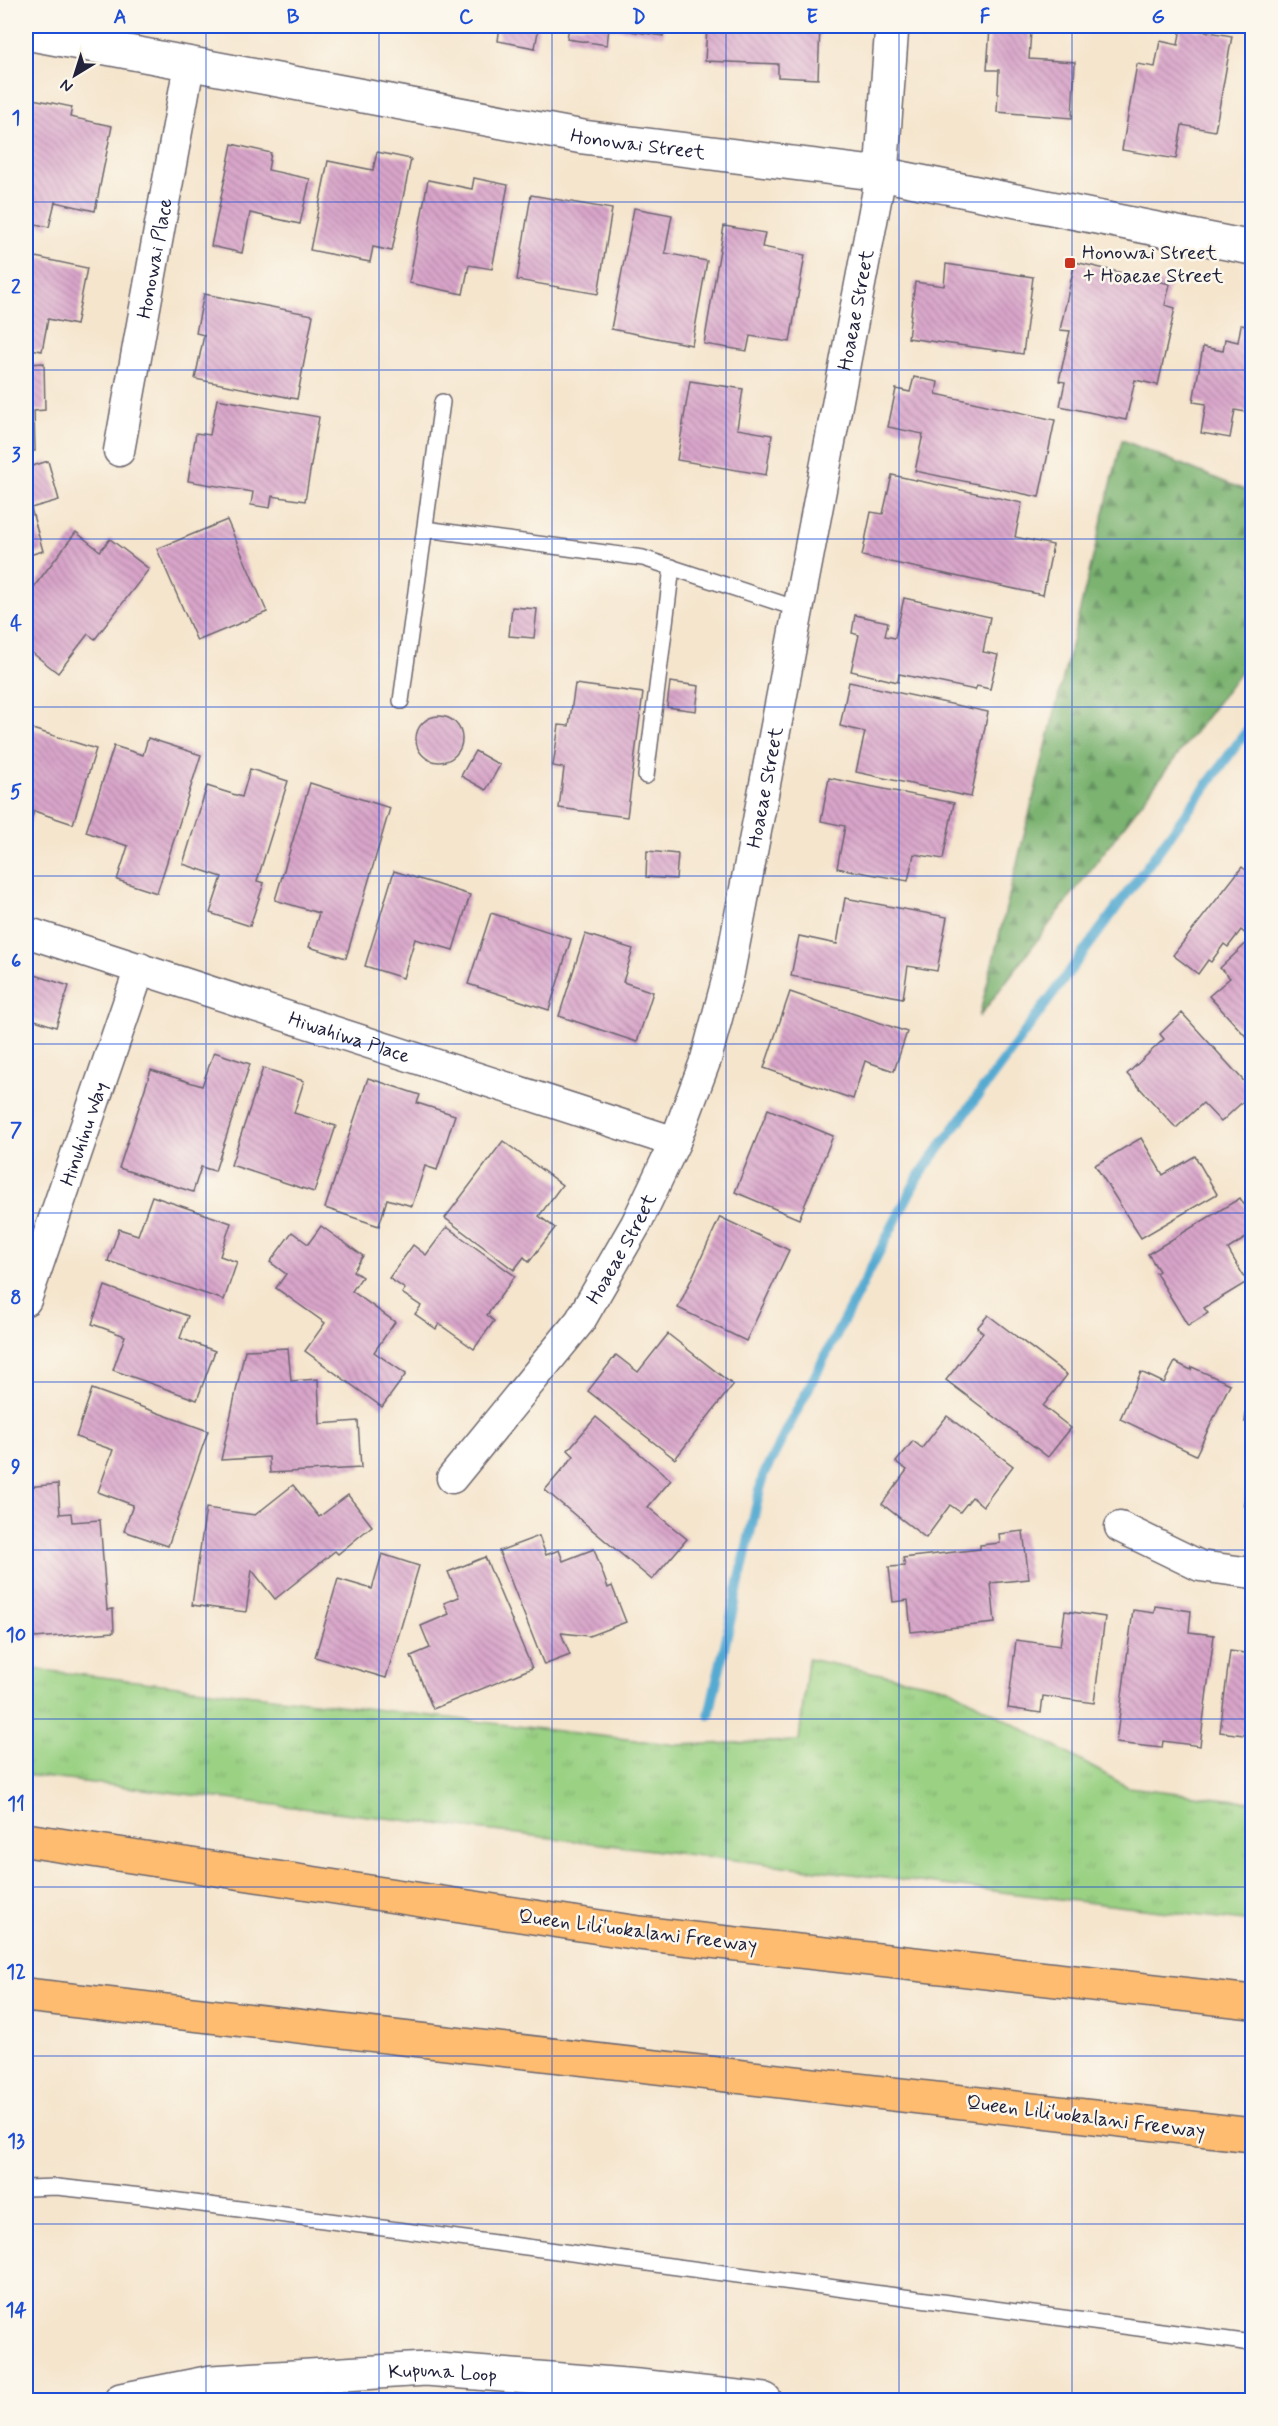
<svg xmlns="http://www.w3.org/2000/svg" width="1278" height="2426" font-family="Mynerve,sans-serif">
  <defs>
    <pattern id="grass-tufts" width="24" height="20" patternUnits="userSpaceOnUse" patternTransform="scale(1.5)"><rect width="24" height="20" fill="#9ad183"/><path d="M3 7l-1-3M5 7V3M7 7l1-3M15 17l-1-3M17 17v-4M19 17l1-3" fill="none" stroke="#84b372"/></pattern>
    <pattern id="forest-firs" width="22" height="20" patternUnits="userSpaceOnUse" patternTransform="scale(1.5)"><rect width="22" height="20" fill="#7bb371"/><path d="M5 1l3.5 6h-7zM16 11l3.5 6h-7z" fill="#64915e"/></pattern>
    <pattern id="building-back-hatch" width="6" height="6" patternUnits="userSpaceOnUse" patternTransform="scale(1.5)"><rect width="6" height="6" fill="#d9a5ca"/><path d="M-1 5l2 2M0 0l6 6M5-1l2 2" fill="none" stroke="#b086a5"/></pattern>
  </defs>
  <rect width="100%" height="100%" fill="#fbf7ec"/>
  <filter id="ink" filterUnits="userSpaceOnUse"><feTurbulence type="fractalNoise" baseFrequency=".0167" numOctaves="2"/><feDisplacementMap in="SourceGraphic" scale="12" xChannelSelector="R" yChannelSelector="G"/><feConvolveMatrix kernelMatrix="1 2 1 2 8 2 1 2 1" color-interpolation-filters="sRGB"/></filter>
  <filter id="wash" filterUnits="userSpaceOnUse"><feTurbulence type="fractalNoise" baseFrequency=".008" numOctaves="4" result="noise"/><feDisplacementMap in="SourceGraphic" scale="24" xChannelSelector="R" yChannelSelector="G"/><feGaussianBlur stdDeviation="1.35" result="paint"/><feColorMatrix in="noise" values="0 0 0 0 0 0 0 0 0 0 0 0 0 0 0 0 0 1.4 0 .05"/><feComposite in="paint" operator="in"/></filter>
  <g filter="url(#wash)">
    <rect width="100%" height="100%" fill="#f5e5cd"/>
    <path fill="url(#grass-tufts)" stroke="#5e7a5f" stroke-width="1.5" d="M808 1659 949 1688 1128 1787 1252 1802V1922L26 1775V1668L677 1745 799 1741Z"/>
    <path fill="url(#forest-firs)" stroke="#4e6a56" stroke-width="1.5" d="M1122 440 1252 493V657L979 1017Z"/>
    <g fill="none" stroke-linecap="round" stroke-linejoin="round">
      <path stroke="#55aad1" stroke-width="10" d="M709 1715 763 1476 918 1177 1252 724"/>
    </g>
    <g id="blocks">
      <g fill="url(#building-back-hatch)">
        <path d="M500 26H539L535 48 498 41Z"/>
        <path d="M569 26H665L663 36 609 28 607 45 567 39Z"/>
        <path d="M707 26H820L818 79 778 77V64L705 61Z"/>
        <path d="M1181 27 1232 36 1215 131 1182 125 1176 159 1122 150 1137 64 1155 67 1160 41 1178 45Z"/>
        <path d="M990 28 1031 31 1029 59 1075 62 1072 118 997 112 999 70H987Z"/>
        <path d="M33 99 72 107 70 117 112 126 95 211 55 202 49 227 26 222V136Z"/>
        <path d="M232 144 271 153 268 170 310 179 300 224 250 213 242 253 211 246Z"/>
        <path d="M377 152 411 159 392 251 373 247 370 262 310 250 328 161 373 170Z"/>
        <path d="M474 178 508 185 492 269 469 265 463 294 409 283 428 180 472 189Z"/>
        <path d="M531 195 612 209 598 294 517 280Z"/>
        <path d="M634 208 672 215 665 253 707 261 692 345 611 329Z"/>
        <path d="M724 226 765 233 762 247 805 255 790 342 750 336 747 351 704 344Z"/>
        <path d="M26 255 87 268 76 325 48 319 42 351 26 348Z"/>
        <path d="M1075 262 1170 284 1165 305 1175 308 1158 385 1135 380 1126 420 1060 406 1065 382 1059 381 1070 331 1060 330Z"/>
        <path d="M946 264 1033 277 1023 354 908 338 915 282 944 286Z"/>
        <path d="M204 294 313 315 297 399 195 379 204 335 196 333Z"/>
        <path d="M1241 325 1252 327V413L1235 410 1230 438 1201 433 1206 404 1193 402 1203 347 1223 351 1225 339 1238 342Z"/>
        <path d="M44 363 45 410 34 411 35 451H26V364Z"/>
        <path d="M914 377 938 382 936 394 1055 420 1039 497 915 471 923 434 888 427 896 389 910 392Z"/>
        <path d="M690 381 743 389 737 429 772 435 766 475 677 460Z"/>
        <path d="M217 399 319 417 305 501 272 496 270 508 251 505 253 492 188 481 196 433 210 435Z"/>
        <path d="M48 461 59 500 31 508 43 551 26 556V468Z"/>
        <path d="M892 475 1022 503 1015 537 1053 545 1043 595 862 556 871 512 883 514Z"/>
        <path d="M227 520 267 612 197 641 157 549Z"/>
        <path d="M76 532 100 551 110 539 149 569 95 639 88 634 58 673 26 648V597Z"/>
        <path d="M904 598 990 617 983 652 998 655 990 689 977 686 975 690 899 674 898 682 851 671 859 635 852 633 855 615 888 622 885 636 895 638Z"/>
        <path d="M512 607 537 609 534 638 509 636Z"/>
        <path d="M670 682 699 686 696 711 667 707Z"/>
        <path d="M849 682 988 712 971 797 856 772 865 732 840 726Z"/>
        <path d="M575 684 643 693 627 817 559 808 564 768 553 766 559 725 569 726Z"/>
        <circle cx="439" cy="739" r="23"/>
        <path d="M26 727 96 749 73 824 34 811 26 835Z"/>
        <path d="M148 738 201 755 157 893 117 880 128 846 86 832 114 746 143 755Z"/>
        <path d="M475 751 500 765 486 790 461 776Z"/>
        <path d="M250 769 288 781 257 881 264 883 250 926 210 913 222 877 183 864 207 786 242 797Z"/>
        <path d="M829 778 954 803 943 859 914 854 908 881 837 868 845 826 821 821Z"/>
        <path d="M310 783 390 808 346 958 309 947 319 913 275 900Z"/>
        <path d="M647 851 678 854 676 879 646 877Z"/>
        <path d="M1242 867 1252 875V932L1249 937 1241 930 1228 947 1224 944 1211 962 1208 960 1198 974 1173 955Z"/>
        <path d="M394 871 470 895 453 950 415 939 403 978 365 966Z"/>
        <path d="M845 898 947 917 937 971 908 966 903 998 791 976 799 936 837 944Z"/>
        <path d="M491 913 571 939 549 1010 468 984Z"/>
        <path d="M585 934 633 949 623 982 653 992 637 1042 559 1016Z"/>
        <path d="M1252 938V1043L1209 996 1230 978 1220 968Z"/>
        <path d="M26 972 69 986 56 1027 26 1017Z"/>
        <path d="M790 992 907 1032 894 1071 865 1061 853 1099 764 1068Z"/>
        <path d="M1182 1013 1252 1090V1093L1221 1122 1203 1103 1176 1128 1127 1074 1164 1039 1160 1034Z"/>
        <path d="M214 1052 250 1064 215 1171 201 1167 193 1192 119 1168 151 1070 202 1086Z"/>
        <path d="M263 1068 304 1081 294 1113 336 1126 314 1192 231 1165Z"/>
        <path d="M368 1078 420 1095 417 1103 455 1115 437 1170 425 1166 412 1206 387 1199 379 1226 325 1208Z"/>
        <path d="M768 1109 833 1136 799 1219 735 1192Z"/>
        <path d="M1141 1138 1163 1175 1195 1156 1217 1194 1141 1238 1095 1165Z"/>
        <path d="M503 1141 562 1185 539 1216 555 1228 529 1262 524 1257 514 1270 445 1218Z"/>
        <path d="M152 1196 231 1223 220 1256 237 1262 224 1300 108 1261 119 1229 138 1235Z"/>
        <path d="M1240 1198 1252 1218V1234L1228 1249 1247 1282 1204 1308 1208 1313 1188 1326 1156 1273 1159 1271 1148 1254Z"/>
        <path d="M720 1217 789 1250 746 1341 678 1308Z"/>
        <path d="M321 1226 363 1256 353 1271 362 1277 352 1291 395 1322 374 1352 406 1374 382 1407 305 1351 325 1323 276 1288 286 1274 270 1262 292 1232 308 1244Z"/>
        <path d="M447 1227 515 1276 487 1315 494 1321 474 1349 439 1324 436 1329 415 1314 421 1306 402 1293 405 1289 389 1278 413 1245 426 1255Z"/>
        <path d="M105 1286 188 1316 180 1338 215 1351 197 1400 113 1370 125 1336 92 1324Z"/>
        <path d="M988 1315 1067 1375 1043 1406 1071 1428 1048 1457 946 1380 983 1333 977 1328Z"/>
        <path d="M668 1334 733 1385 675 1459 588 1391 616 1355 638 1372Z"/>
        <path d="M288 1348 291 1381 318 1379 320 1424 358 1421 361 1468 270 1473 269 1457 221 1460 245 1350Z"/>
        <path d="M1175 1362 1191 1370 1192 1367 1230 1384 1196 1455 1120 1419 1141 1372 1164 1383Z"/>
        <path d="M1251 1368H1252V1423L1245 1422Z"/>
        <path d="M92 1389 208 1431 168 1546 124 1531 133 1505 98 1492 113 1450 76 1437Z"/>
        <path d="M947 1416 1013 1466 983 1506 972 1497 960 1512 950 1505 926 1538 882 1504 907 1470 896 1462 913 1441 922 1448Z"/>
        <path d="M596 1417 671 1480 648 1507 687 1539 652 1580 545 1490 574 1456 568 1450Z"/>
        <path d="M1251 1447H1252V1507L1244 1506Z"/>
        <path d="M58 1484 60 1514 71 1513 72 1522 100 1520 107 1610 113 1609 114 1632 34 1638 26 1531V1487Z"/>
        <path d="M293 1485 319 1517 348 1495 372 1526 338 1554 335 1551 275 1599 252 1570 246 1612 192 1605 206 1508 255 1515Z"/>
        <path d="M1023 1531 1029 1579 991 1583 995 1623 911 1632 908 1600 893 1602 889 1567 905 1566 903 1558 980 1549V1545L1000 1543 999 1534Z"/>
        <path d="M539 1536 546 1555 559 1550 563 1561 594 1549 608 1588 612 1586 626 1622 589 1636 561 1633 570 1655 544 1665 499 1551Z"/>
        <path d="M382 1554 419 1566 386 1678 315 1657 338 1579 372 1589Z"/>
        <path d="M485 1557 532 1668 433 1709 411 1656 430 1648 421 1626 449 1614 444 1603 459 1597 448 1572Z"/>
        <path d="M1155 1606 1191 1611 1189 1632 1214 1635 1200 1746 1163 1741 1162 1748 1116 1743 1133 1610 1154 1613Z"/>
        <path d="M1065 1611 1105 1617 1094 1703 1043 1696 1041 1713 1008 1708 1016 1640 1060 1646Z"/>
        <path d="M1230 1651 1252 1654V1736L1220 1732Z"/>
      </g>
    </g>
  </g>
  <g filter="url(#ink)">
    <use href="#blocks" fill-opacity="0" stroke="#6c666e" stroke-width="1.5"/>
    <g fill="none" stroke-linecap="round" stroke-linejoin="round">
      <defs>
        <g id="service">
          <path d="M425 529 643 558 798 609"/>
          <path d="M401 701 442 402"/>
          <path d="M646 776 672 567"/>
          <path d="M26 2188 57 2187 141 2196 1252 2343"/>
        </g>
        <g id="minor">
          <path id="s1" d="M119 451 189 65"/>
          <path id="s2" d="M26 932 675 1142"/>
          <path id="s3" d="M26 1300 140 968"/>
          <path id="s4" d="M452 1478 580 1321 636 1224 675 1142 706 1059 729 973 881 174"/>
          <path d="M1120 1527 1200 1566 1252 1573"/>
        </g>
        <g id="tertiary">
          <path id="s5" d="M26 33 583 137 881 174 1252 248"/>
          <path d="M881 174 892 26"/>
          <path id="s6" d="M121 2400 212 2382 426 2369 638 2386 765 2400"/>
        </g>
        <g id="motorway">
          <path d="M26 1840 639 1933 1252 2002"/>
          <path d="M26 1995 1252 2135"/>
        </g>
      </defs>
      <use href="#service" stroke="#6c666e" stroke-width="18"/>
      <use href="#minor" stroke="#6c666e" stroke-width="33"/>
      <use href="#tertiary" stroke="#6c666e" stroke-width="36"/>
      <use href="#motorway" stroke="#6c666e" stroke-width="36"/>
      <use href="#service" stroke="#fff" stroke-width="15"/>
      <use href="#minor" stroke="#fff" stroke-width="30"/>
      <use href="#tertiary" stroke="#fff" stroke-width="33"/>
      <use href="#motorway" stroke="#fdbc70" stroke-width="33"/>
    </g>
  </g>
  <path fill="none" stroke="#1d4ed8" stroke-width="1.5" stroke-opacity="0.55" d="M206 26V2400M379 26V2400M552 26V2400M726 26V2400M899 26V2400M1072 26V2400M26 202H1252M26 370H1252M26 539H1252M26 707H1252M26 876H1252M26 1044H1252M26 1213H1252M26 1382H1252M26 1550H1252M26 1719H1252M26 1887H1252M26 2056H1252M26 2224H1252"/>
  <rect fill="#c8321e" stroke="#fbf7ec" stroke-width="2" x="1064" y="257" width="12" height="12" rx="3"/>
  <g text-anchor="middle" stroke-width="5" stroke-linejoin="round" paint-order="stroke">
    <g font-size="20" fill="#22223b" stroke="#fbf7ec">
      <text dy="7" stroke="none"><textPath href="#s5" startOffset="622">Honowai Street</textPath></text>
      <text dy="7" stroke="none"><textPath href="#s1" startOffset="196">Honowai Place</textPath></text>
      <text dy="7" stroke="none"><textPath href="#s4" startOffset="1258">Hoaeae Street</textPath></text>
      <text dy="7" stroke="none"><textPath href="#s4" startOffset="772">Hoaeae Street</textPath></text>
      <text dy="7" stroke="none"><textPath href="#s2" startOffset="340">Hiwahiwa Place</textPath></text>
      <text dy="7" stroke="none"><textPath href="#s3" startOffset="176">Hinuhinu Way</textPath></text>
      <text dy="7" stroke="none"><textPath href="#s4" startOffset="286">Hoaeae Street</textPath></text>
      <text transform="translate(638 1930) rotate(7)" y="7">Queen Liliʻuokalani Freeway</text>
      <text transform="translate(1086 2116) rotate(7)" y="7">Queen Liliʻuokalani Freeway</text>
      <text dy="7" stroke="none"><textPath href="#s6" startOffset="324">Kupuna Loop</textPath></text>
    </g>
    <g font-size="20" fill="#22223b" stroke="#fbf7ec" text-anchor="start">
      <text x="1082" y="259">Honowai Street<tspan x="1082" dy="23">+ Hoaeae Street</tspan></text>
    </g>
  </g>
  <rect width="1278" height="2426" fill="none" stroke="#fbf7ec" stroke-width="66"/>
  <g transform="translate(75 75) rotate(218)" stroke="#fbf7ec" stroke-width="4.5" paint-order="stroke">
  <path d="M0-4.5L10 22L0 15L-10 22Z" fill="#22223b"/>
  <text y="-9" font-size="16" font-weight="bold" text-anchor="middle" fill="#22223b">N</text>
  </g>
  <rect x="33" y="33" width="1212" height="2360" fill="none" stroke="#1d4ed8" stroke-width="2"/>
  <g font-size="20" text-anchor="middle" font-weight="bold" fill="#1d4ed8">
    <text x="120" y="23">A</text>
    <text x="293" y="23">B</text>
    <text x="466" y="23">C</text>
    <text x="639" y="23">D</text>
    <text x="812" y="23">E</text>
    <text x="985" y="23">F</text>
    <text x="1158" y="23">G</text>
    <text x="16" y="124">1</text>
    <text x="16" y="293">2</text>
    <text x="16" y="461">3</text>
    <text x="16" y="630">4</text>
    <text x="16" y="798">5</text>
    <text x="16" y="967">6</text>
    <text x="16" y="1136">7</text>
    <text x="16" y="1304">8</text>
    <text x="16" y="1473">9</text>
    <text x="16" y="1641">10</text>
    <text x="16" y="1810">11</text>
    <text x="16" y="1978">12</text>
    <text x="16" y="2147">13</text>
    <text x="16" y="2316">14</text>
  </g>
</svg>
